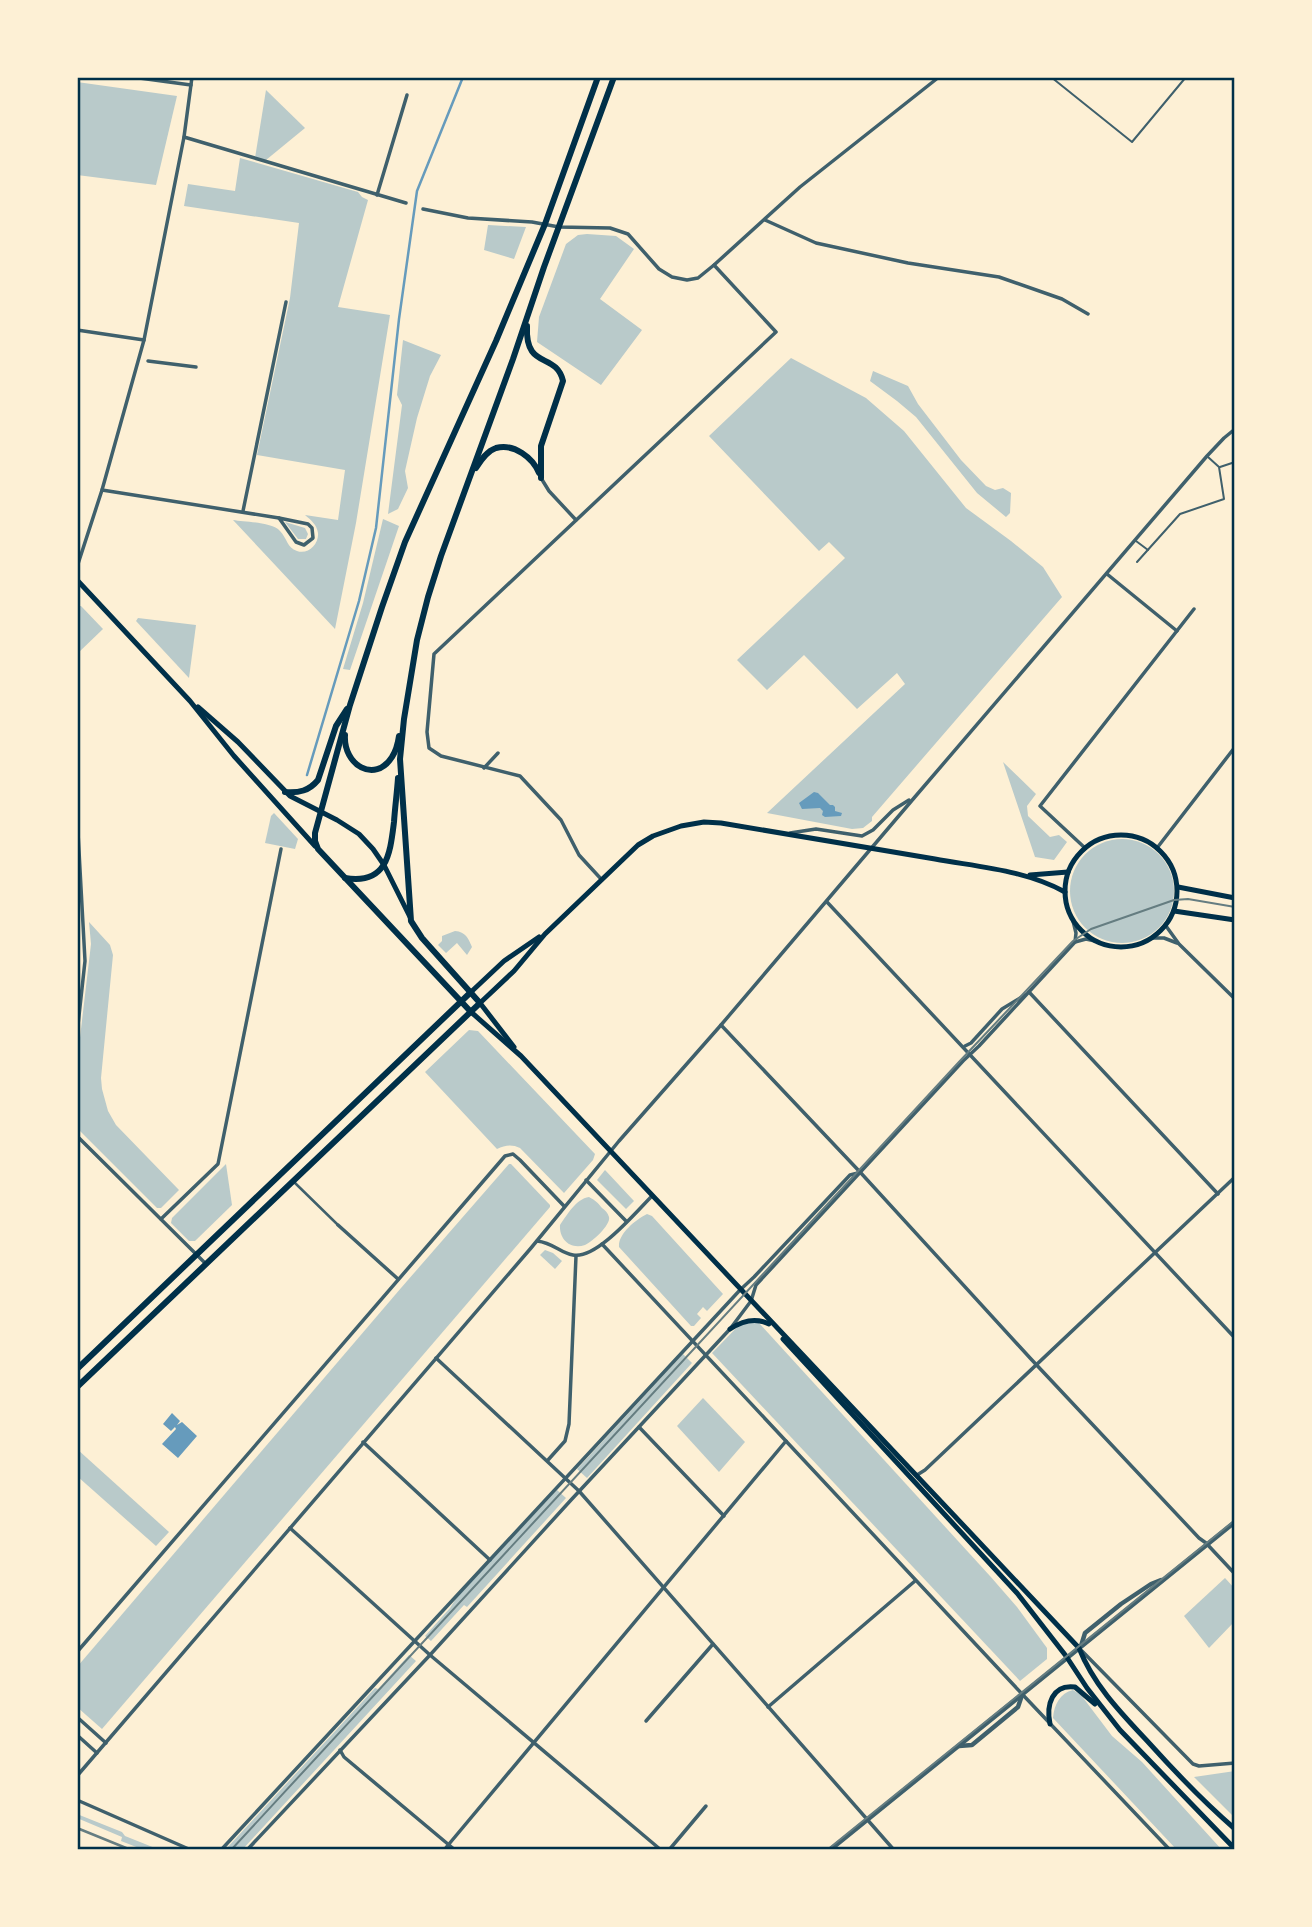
<svg xmlns="http://www.w3.org/2000/svg" width="1312" height="1927" font-family="Overpass,sans-serif">
  <rect width="100%" height="100%" fill="#fdf0d5"/>
  <g fill="#b9caca">
    <path d="M77 82 177 96 156 185 77 175Z"/>
    <path d="M266 90 305 128 266 160 255 158Z"/>
    <path d="M240 158 358 192 362 197 368 200 338 307 390 315 356 523 335 629 233 520C245 522 272 522 280 531 287 538 287 548 297 551 308 555 319 544 318 533 317 525 311 520 305 515L338 520 345 470 257 455 290 298 299 223 184 206 188 184 235 191Z"/>
    <path d="M488 225 526 227 514 259 484 250Z"/>
    <path d="M587 234 616 236 634 249 600 299 642 330 601 385 537 342 539 317 566 244 578 235Z"/>
    <path d="M403 340 441 355 430 376 417 418 405 471 408 488 398 509 388 514 402 405 397 395Z"/>
    <path d="M791 358 866 398 904 431 966 508 1011 541 1043 567 1062 597 872 817V821L863 828 852 829 767 813 905 684 897 673 857 709 804 655 767 690 737 660 845 558 829 542 819 551 709 436Z"/>
    <path d="M873 371 908 386 918 404 961 460 986 486 995 490 1003 488 1011 493 1010 513 1006 517 977 493 916 417 897 401 870 381Z"/>
    <path d="M383 519 399 526 350 670 343 669 363 603Z"/>
    <path d="M285 522 305 528 308 534 306 539H298Z"/>
    <path d="M77 606H81L103 629 77 654Z"/>
    <path d="M138 618 196 625 189 678 136 621Z"/>
    <path d="M1003 762 1036 794 1027 806 1028 816 1050 837 1059 835 1067 842 1054 860 1035 857Z"/>
    <path d="M274 813 298 839 295 849 265 843 271 816Z"/>
    <circle cx="1122" cy="891" r="52"/>
    <path d="M89 922 110 945 113 955 101 1078 102 1089 108 1111 116 1125 179 1190 161 1208H157L77 1128V1063L91 944Z"/>
    <path d="M455 931C466 932 468 938 472 947L467 955 457 943 446 953 438 945 442 941V936Z"/>
    <path d="M469 1030 478 1031 595 1154 593 1160 564 1193 520 1148C512 1144 505 1145 497 1149L425 1072Z"/>
    <path d="M226 1164 232 1205 195 1241H189L171 1223 172 1218Z"/>
    <path d="M509 1164H511L550 1205V1207L102 1729 77 1707V1667L401 1288Z"/>
    <path d="M605 1170 634 1201 626 1209 597 1180Z"/>
    <path d="M589 1197C595 1200 598 1203 602 1208 605 1210 608 1213 609 1217 611 1225 592 1242 585 1245 570 1250 559 1239 560 1225 567 1215 576 1199 589 1197Z"/>
    <path d="M647 1214 652 1216 723 1294 707 1311 703 1307 697 1314 701 1318 694 1326H691L619 1247C618 1234 635 1220 647 1214Z"/>
    <path d="M545 1250 553 1253 562 1261 555 1269 540 1255Z"/>
    <path d="M743 1321 759 1323 990 1576 1017 1607 1047 1648V1659L1020 1681 712 1353Z"/>
    <path d="M683 1354 692 1363 587 1478 577 1469Z"/>
    <path d="M703 1398 745 1442 719 1472 677 1426Z"/>
    <path d="M77 1449 169 1532 156 1546 77 1476Z"/>
    <path d="M557 1490 566 1498 467 1607 464 1605 431 1641 425 1636 450 1608 457 1597Z"/>
    <path d="M1225 1578 1235 1589V1621L1209 1648 1184 1616Z"/>
    <path d="M409 1655 416 1661 242 1850H225L375 1688 378 1689Z"/>
    <path d="M1073 1690 1081 1695 1112 1736 1142 1762 1222 1850H1177L1053 1718C1054 1705 1060 1693 1073 1690Z"/>
    <path d="M1235 1771V1818L1194 1777Z"/>
    <path d="M77 1814 122 1832 125 1836 160 1850H144L121 1841 122 1837 77 1818Z"/>
  </g>
  <g fill="#669bbc">
    <path d="M814 792 818 793 830 805H833L835 807V811L842 813 841 816 825 817 822 815 823 811 820 808 802 809 799 803Z"/>
    <path d="M172 1413 180 1421 177 1425 182 1422 197 1436 178 1458 162 1444 176 1429 175 1427 171 1431 163 1424Z"/>
  </g>
  <g fill="none" stroke-linecap="round" stroke-linejoin="round">
    <path stroke="#669bbc" stroke-width="2.5" d="M307 775 359 601 376 528 399 319 417 191 463 77"/>
    <g stroke="#3f606c" stroke-width="2">
      <path d="M1051 77 1132 142 1186 77"/>
      <path d="M1220 467 1235 462"/>
      <path d="M1136 541 1148 550"/>
      <path d="M1137 562 1180 514 1224 499 1219 467 1208 457"/>
    </g>
    <path stroke="#3f606c" stroke-width="2.5" d="M294 1182 338 1225"/>
    <g stroke="#3f606c" stroke-width="3.5">
      <path d="M132 77 191 85"/>
      <path d="M184 137 406 203"/>
      <path d="M377 195 407 95"/>
      <path d="M423 209 468 218 532 222 559 227 610 228 628 234 659 269 672 277 687 280 698 278 714 265 800 187 939 77"/>
      <path d="M765 220 816 243 908 263 999 277 1062 299 1088 314"/>
      <path d="M77 330 144 340"/>
      <path d="M148 361 196 367"/>
      <path d="M541 478 549 491 576 520"/>
      <path d="M102 490 279 518"/>
      <path d="M243 511 286 302"/>
      <path d="M279 518 308 524 312 528 313 538 304 545 296 542Z"/>
      <path d="M77 567 102 490 144 340 184 137 192 77"/>
      <path d="M1107 574 1177 631"/>
      <path d="M484 768 498 753"/>
      <path d="M77 814 85 961 77 1034"/>
      <path d="M790 833 816 829 862 836 873 830 893 810 909 800"/>
      <path d="M1085 848 1040 806 1194 609"/>
      <path d="M1157 848 1235 747"/>
      <path d="M602 880 579 855 561 820 520 776 441 756 429 748 427 732 434 654 776 332 714 265"/>
      <path d="M827 902 1235 1338"/>
      <path d="M1073 921 1076 933 1075 942"/>
      <path d="M1166 926 1179 944 1235 999"/>
      <path d="M1153 938H1164L1177 943"/>
      <path d="M1029 992 1218 1194"/>
      <path d="M721 1025 860 1172 1031 1359 1199 1538 1206 1543 1235 1574"/>
      <path d="M965 1046 971 1043 1002 1009 1025 995"/>
      <path d="M77 1136 205 1263"/>
      <path d="M586 1180 626 1221"/>
      <path d="M161 1219 218 1164 281 849"/>
      <path d="M338 1225 398 1279"/>
      <path d="M537 1241C554 1243 560 1253 573 1255 596 1260 636 1212 652 1196"/>
      <path d="M602 1244 1023 1695 1170 1850"/>
      <path d="M436 1358 579 1491 894 1850"/>
      <path d="M639 1427 724 1516"/>
      <path d="M363 1442 490 1560"/>
      <path d="M548 1460 565 1441 569 1424 576 1256"/>
      <path d="M917 1475 925 1470 1235 1177"/>
      <path d="M290 1528 430 1655 661 1850"/>
      <path d="M1082 1651 1193 1764 1199 1766 1235 1763"/>
      <path d="M77 1652 505 1156 513 1154 520 1160 564 1206"/>
      <path d="M768 1707 915 1581"/>
      <path d="M77 1717 106 1743"/>
      <path d="M646 1721 713 1644"/>
      <path d="M77 1735 97 1753"/>
      <path d="M340 1750 344 1757 455 1850"/>
      <path d="M77 1776 531 1248 619 1141 721 1025 914 798 1207 456 1224 438 1235 429"/>
      <path d="M77 1800 191 1850"/>
      <path d="M221 1850C394 1664 567 1476 740 1290L754 1277 850 1175 858 1173"/>
      <path d="M247 1850 430 1655 571 1500 730 1329 751 1301 756 1285 963 1061 979 1046 1075 942 1086 939 1095 941"/>
      <path d="M444 1850 786 1441"/>
      <path d="M669 1850 706 1806"/>
    </g>
    <g stroke="#3f606c" stroke-width="4.5">
      <path d="M1081 1646 1085 1633 1121 1604 1151 1584 1161 1580"/>
      <path d="M959 1746 972 1745 1018 1707 1022 1695"/>
      <path d="M830 1850 1235 1522"/>
    </g>
    <g stroke="#003049" stroke-width="5">
      <path d="M77 580 190 701 234 756 315 846"/>
      <path d="M198 707 238 742 290 796 337 820 359 834 373 849 384 865 410 917"/>
      <circle cx="1121" cy="891" r="56"/>
      <path d="M1030 875 1068 872"/>
      <path d="M1178 887 1235 898"/>
      <path d="M1174 911 1235 920"/>
      <path d="M471 992 504 961 539 937"/>
      <path d="M471 1012 521 1056 1079 1648C1094 1686 1122 1714 1150 1744 1177 1774 1205 1803 1235 1829"/>
      <path d="M514 1047 480 1003 514 971 545 934 638 845 653 836 681 826 704 822 721 823C792 835 863 847 935 859 979 867 1025 870 1065 892"/>
      <path d="M730 1329C742 1321 755 1317 769 1324"/>
      <path d="M783 1339 1017 1593 1066 1656 1087 1688 1120 1730 1235 1849"/>
      <path d="M1050 1724C1046 1705 1052 1684 1075 1687L1095 1704"/>
    </g>
    <g stroke="#003049" stroke-width="6">
      <path d="M527 326C525 371 556 351 563 381L541 446V478"/>
      <path d="M476 468C481 460 487 451 496 448 514 443 533 458 539 473"/>
      <path d="M345 735C343 765 375 784 392 757 396 751 398 743 399 736"/>
      <path d="M285 792C299 793 309 791 318 780L336 726 347 709"/>
      <path d="M345 878C387 885 390 854 394 822 395 807 397 793 398 778"/>
      <path d="M471 1012 318 849 315 841V833L350 705 382 607 405 542 496 341 545 224 598 77"/>
      <path d="M77 1369 471 992"/>
      <path d="M77 1387 480 1003 422 938 411 921 400 759 404 719 417 640 428 597 441 556 513 359 544 267 614 77"/>
    </g>
    <g stroke="#657d81" stroke-width="2">
      <path d="M231 1850 958 1063 1073 941 1091 929 1174 900 1188 899 1235 907"/>
      <path d="M827 1850 1235 1520"/>
    </g>
    <path stroke="#657d81" stroke-width="2.5" d="M77 1828 131 1850"/>
  </g>
  <rect width="1312" height="1927" fill="none" stroke="#fdf0d5" stroke-width="158"/>
  <rect x="79" y="79" width="1154" height="1769" fill="none" stroke="#003049" stroke-width="2.5"/>
</svg>
